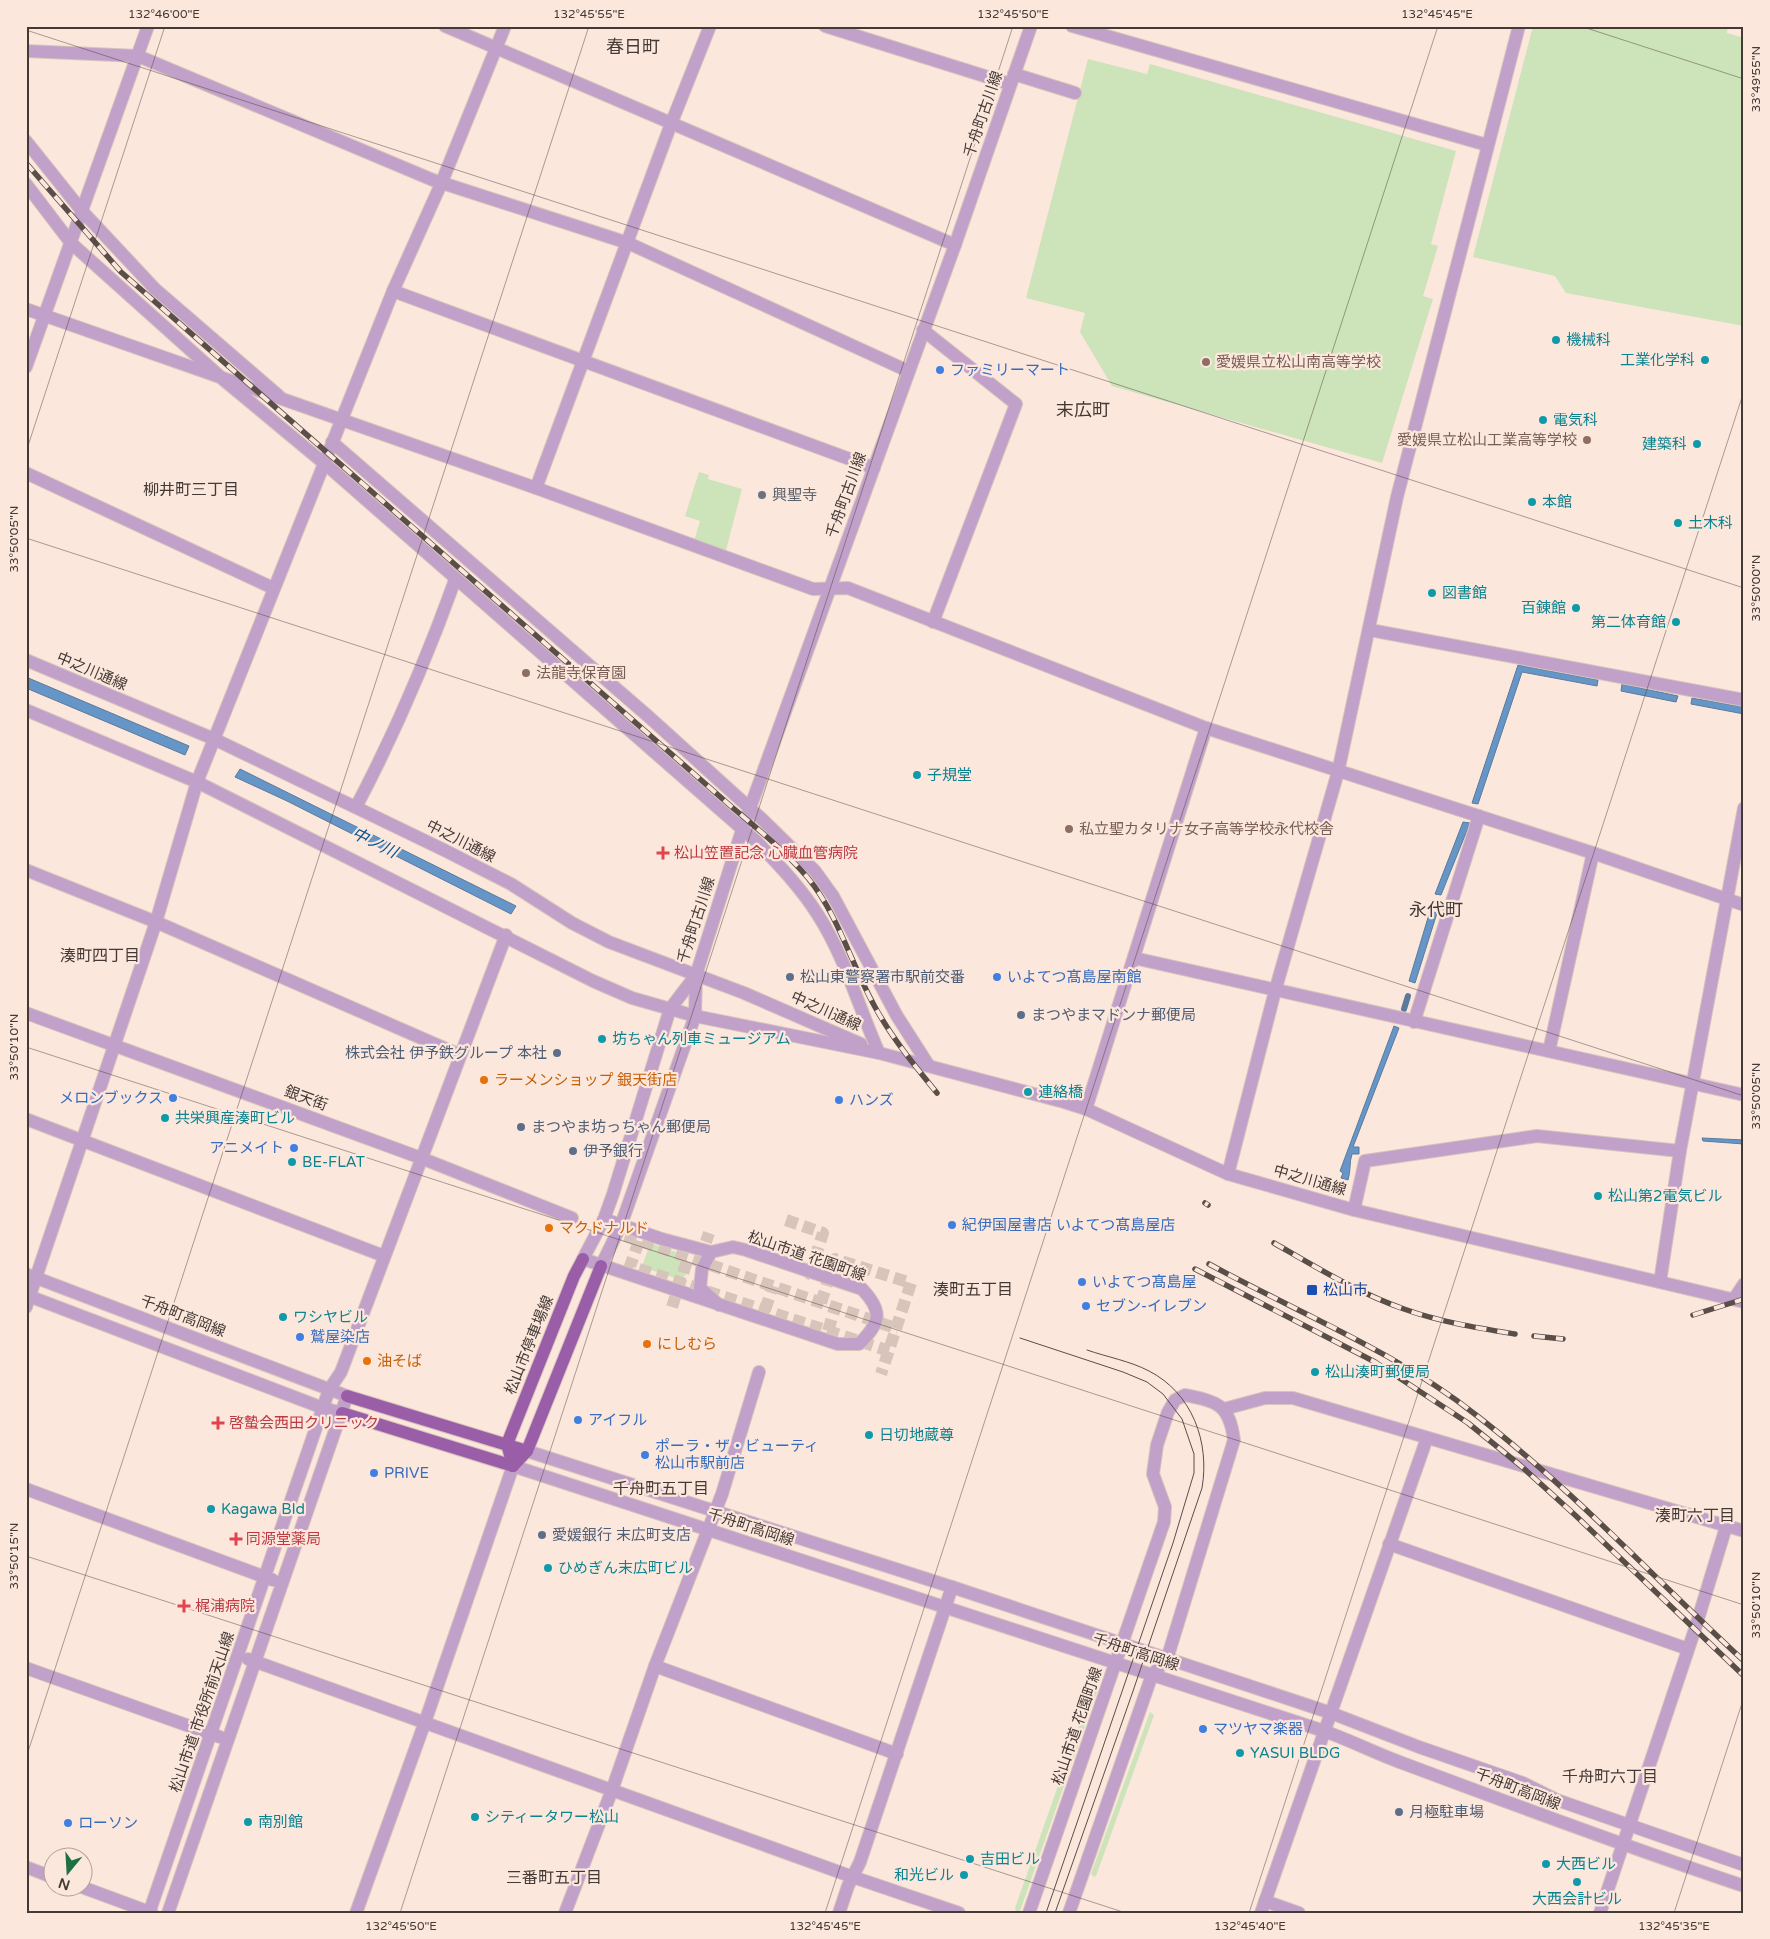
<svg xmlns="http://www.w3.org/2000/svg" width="1770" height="1939" font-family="'Varela Round','Noto Sans JP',sans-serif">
  <rect width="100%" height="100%" fill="#fce7dd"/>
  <g fill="#cde3b9">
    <path d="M1533 26H1728L1727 33 1744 38V326L1566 293 1555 276 1473 257Z"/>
    <path d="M1088 59 1147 74 1150 64 1456 151 1431 244 1438 246 1423 296 1433 299 1382 463 1112 386 1080 332 1085 313 1026 298Z"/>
    <path d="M699 472 709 475 708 479 742 489 726 550 694 541 700 521 685 516Z"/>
    <path d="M650 1243 684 1255 689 1264 685 1276 678 1279 642 1267Z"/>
    <path d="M1092 1689 1097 1692 1020 1911 1016 1912 1015 1908Z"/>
    <path d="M1150 1712 1154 1715 1096 1876 1094 1877 1091 1874Z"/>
  </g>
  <g fill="#6596c7" stroke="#5b7a9b">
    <path d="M1518 665 1598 680 1597 686 1522 672 1478 804 1472 803Z"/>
    <path d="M26 677 189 746 185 755 26 688Z"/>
    <path d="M1622 684 1678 696 1676 702 1621 691Z"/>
    <path d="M1692 698 1744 707V714L1691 704Z"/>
    <path d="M240 769 516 906 511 914 287 801 235 777Z"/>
    <path d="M1463 822 1470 823 1441 895 1435 894Z"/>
    <path d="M1430 911 1437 913 1415 983 1409 981Z"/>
    <path d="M1394 1026 1399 1028 1353 1147H1359V1154H1352C1349 1163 1351 1171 1348 1180L1341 1178 1343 1173 1340 1171Z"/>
    <path d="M1702 1138 1744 1140V1144L1703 1141Z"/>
  </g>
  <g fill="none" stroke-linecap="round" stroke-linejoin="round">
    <path stroke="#5b7a9b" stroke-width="6" d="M1404 1009 1408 996"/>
    <g stroke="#d7c4bb" stroke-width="12" stroke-dasharray="12 6" stroke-linecap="butt">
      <path d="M786 1220 823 1233 810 1274 816 1277"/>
      <path d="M608 1230 898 1329"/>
      <path d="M639 1241 630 1266 889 1351"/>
      <path d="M700 1259 709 1233"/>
      <path d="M821 1303 835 1259 911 1283 881 1374"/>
      <path d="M672 1307 688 1258"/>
      <path d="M765 1310 773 1286"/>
      <path d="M828 1331 835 1308"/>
    </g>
    <defs>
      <g id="minor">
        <path d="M445 26 955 245"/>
        <path d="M825 26 1010 84"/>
        <path d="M1072 26 1487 145"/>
        <path d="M26 51 138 56 433 180 628 243 908 371"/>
        <path d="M1014 74 1075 93"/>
        <path d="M26 141 82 211 155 289 279 396"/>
        <path d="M26 184 71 243 225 381 331 469 756 841C779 865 801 888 818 915 845 957 859 1008 879 1053"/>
        <path d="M393 291 874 468"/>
        <path d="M26 309 536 488 813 589 848 588 1206 728 1593 853 1744 905"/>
        <path d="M923 330 1016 404 933 622"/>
        <path d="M26 367 148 26"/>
        <path d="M332 442 649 717 764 821 815 871 833 896 897 1016 929 1066"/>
        <path d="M26 473 273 588"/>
        <path d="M536 488 671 124 710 26"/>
        <path d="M1370 630 1744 700"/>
        <path d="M26 660 214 739 444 850 511 884 572 923 609 942 744 993 861 1044"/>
        <path d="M26 710 197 782 593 981 632 998 695 1016 879 1053 1064 1102 1086 1109 1228 1174 1354 1210 1744 1302"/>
        <path d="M356 807C395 733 427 658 455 580"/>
        <path d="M26 870 156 922 460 1055"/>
        <path d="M1134 958 1744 1095"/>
        <path d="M696 975 670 1009 613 1194 604 1219 583 1259 838 1344H859C880 1323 884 1312 862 1289L746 1250 733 1247 711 1252 702 1269 700 1288 719 1305"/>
        <path d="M26 1013 421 1158 572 1218"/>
        <path d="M1414 1022 1479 816"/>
        <path d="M1549 1051 1593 853"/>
        <path d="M1086 1109 1206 728"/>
        <path d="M26 1119 384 1256"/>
        <path d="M1228 1174 1275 991 1338 772 1397 497 1519 26"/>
        <path d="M1354 1210 1365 1161 1537 1136 1680 1151"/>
        <path d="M604 1219 662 1239 711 1252"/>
        <path d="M601 1266 621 1225 695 1016 696 975 742 830 955 245 1031 26"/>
        <path d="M26 1274 347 1396 168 1913"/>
        <path d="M1660 1282 1680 1151 1744 808"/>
        <path d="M26 1295 323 1408 342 1413"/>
        <path d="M1734 1299 1744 1284"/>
        <path d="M26 1307 156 922 197 782 393 291 441 184 505 26"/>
        <path d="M1224 1409 1265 1398H1293L1744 1531"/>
        <path d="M527 1451 952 1587 1331 1713 1419 1747 1523 1783 1557 1800 1744 1865"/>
        <path d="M26 1489 273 1580"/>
        <path d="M1389 1544 1688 1649"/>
        <path d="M248 1659 853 1877 959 1913"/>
        <path d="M655 1666 897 1754"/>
        <path d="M26 1668 220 1737"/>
        <path d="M26 1867 52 1877"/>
        <path d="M79 1886 152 1913"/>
        <path d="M1265 1901 1299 1913"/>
        <path d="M149 1913 329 1390 341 1372 506 935"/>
        <path d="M356 1913 425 1722 513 1466 1324 1731C1352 1741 1377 1754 1405 1764 1517 1806 1630 1848 1744 1886"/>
        <path d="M565 1913 612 1790 655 1666 722 1494 759 1372"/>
        <path d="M839 1913 848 1886 860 1862 952 1587"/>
        <path d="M1029 1913 1164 1522 1165 1507 1153 1474 1157 1445 1168 1412 1175 1400 1185 1395C1218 1402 1229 1404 1234 1440L1167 1659 1152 1675 1069 1913"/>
        <path d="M1261 1913 1427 1438"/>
        <path d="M1600 1913 1695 1629 1726 1527"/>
      </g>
      <g id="major">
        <path d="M347 1396 527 1451"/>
        <path d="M342 1413 513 1466"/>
        <path d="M513 1466 507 1444 574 1276 583 1259"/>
        <path d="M513 1466 527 1451 601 1266"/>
      </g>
    </defs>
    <use href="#minor" stroke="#d7c4bb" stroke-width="14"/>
    <use href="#major" stroke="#d7c4bb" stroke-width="14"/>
    <use href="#minor" stroke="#c1a0c9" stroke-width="12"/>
    <use href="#major" stroke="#9a5ea8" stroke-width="12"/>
    <g stroke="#594e48" stroke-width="1">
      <path d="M1020 1338 1123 1372 1147 1382 1163 1394 1182 1419 1194 1454V1473L1173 1543 1046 1913"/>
      <path d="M1055 1913 1132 1694 1202 1488C1210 1442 1192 1393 1149 1371 1130 1361 1107 1357 1087 1350"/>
    </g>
    <defs>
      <g id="rail">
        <path d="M26 163 121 272 733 808C759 830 786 852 808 878 839 916 851 964 875 1007 892 1038 915 1066 937 1093"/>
        <path d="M1205 1203 1208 1205"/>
        <path d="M1274 1243C1316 1267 1358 1293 1404 1309 1440 1322 1478 1328 1515 1334"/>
        <path d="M1209 1264C1299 1313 1396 1352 1476 1415 1572 1489 1655 1579 1744 1661"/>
        <path d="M1195 1269 1375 1362 1468 1423 1521 1466 1575 1515 1744 1676"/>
        <path d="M1693 1315 1744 1299"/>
        <path d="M1534 1336 1563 1339"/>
      </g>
    </defs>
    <use href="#rail" stroke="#594e48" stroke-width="5.5"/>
    <use href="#rail" stroke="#fce7dd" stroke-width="4" stroke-dasharray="11" stroke-linecap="butt"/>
  </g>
  <path fill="none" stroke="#443a35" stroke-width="1" stroke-opacity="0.45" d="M1580 26 1744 79M26 30 1744 588M26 452 165 26M26 538 1744 1096M26 1047 1744 1605M26 1556 1126 1913M26 1758 589 26M400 1913 1013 26M825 1913 1438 26M1249 1913 1744 391M1674 1913 1744 1697"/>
  <g fill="#0f9aa8" stroke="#fce7dd" stroke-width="2">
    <circle cx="1556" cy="340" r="5"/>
    <circle cx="1705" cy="360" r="5"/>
    <circle cx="1543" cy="420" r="5"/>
    <circle cx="1697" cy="444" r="5"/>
    <circle cx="1532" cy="502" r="5"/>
    <circle cx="1678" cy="523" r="5"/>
    <circle cx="1432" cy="593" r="5"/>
    <circle cx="1576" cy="608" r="5"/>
    <circle cx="1676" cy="622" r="5"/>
    <circle cx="917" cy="775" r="5"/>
    <circle cx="602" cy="1039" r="5"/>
    <circle cx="1028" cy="1092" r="5"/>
    <circle cx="165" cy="1118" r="5"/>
    <circle cx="292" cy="1162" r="5"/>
    <circle cx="1598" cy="1196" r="5"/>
    <circle cx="283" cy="1317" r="5"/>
    <circle cx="1315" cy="1372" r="5"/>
    <circle cx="869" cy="1435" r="5"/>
    <circle cx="211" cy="1509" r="5"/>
    <circle cx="548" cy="1568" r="5"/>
    <circle cx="1240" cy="1753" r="5"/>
    <circle cx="475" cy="1817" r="5"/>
    <circle cx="248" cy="1822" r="5"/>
    <circle cx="970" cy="1859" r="5"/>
    <circle cx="1546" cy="1864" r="5"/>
    <circle cx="964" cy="1875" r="5"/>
    <circle cx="1577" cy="1882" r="5"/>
  </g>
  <g fill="#8d6e63" stroke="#fce7dd" stroke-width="2">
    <circle cx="1206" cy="362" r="5"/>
    <circle cx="1587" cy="440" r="5"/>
    <circle cx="526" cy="673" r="5"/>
    <circle cx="1069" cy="829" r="5"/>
  </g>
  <g fill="#3f7fe0" stroke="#fce7dd" stroke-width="2">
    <circle cx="940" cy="370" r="5"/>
    <circle cx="997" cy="977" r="5"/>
    <circle cx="173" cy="1098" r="5"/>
    <circle cx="839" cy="1100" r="5"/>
    <circle cx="294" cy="1148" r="5"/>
    <circle cx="952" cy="1225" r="5"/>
    <circle cx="1082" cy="1282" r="5"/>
    <circle cx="1086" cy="1306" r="5"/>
    <circle cx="300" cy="1337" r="5"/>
    <circle cx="578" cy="1420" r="5"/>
    <circle cx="645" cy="1455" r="5"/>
    <circle cx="374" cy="1473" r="5"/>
    <circle cx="1203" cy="1729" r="5"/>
    <circle cx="68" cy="1823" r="5"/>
  </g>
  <circle fill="#6b7280" stroke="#fce7dd" stroke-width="2" cx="762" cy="495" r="5"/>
  <g fill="#e0444e" stroke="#fce7dd" stroke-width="2">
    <path d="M660.5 845.5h5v5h5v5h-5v5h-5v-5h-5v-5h5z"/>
    <path d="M215.5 1415.5h5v5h5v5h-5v5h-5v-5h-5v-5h5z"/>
    <path d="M233.5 1531.5h5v5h5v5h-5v5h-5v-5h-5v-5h5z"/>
    <path d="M181.5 1598.5h5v5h5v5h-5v5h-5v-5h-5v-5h5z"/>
  </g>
  <g fill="#5c6f8a" stroke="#fce7dd" stroke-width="2">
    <circle cx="790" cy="977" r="5"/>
    <circle cx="1021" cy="1015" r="5"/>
    <circle cx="557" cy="1053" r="5"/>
    <circle cx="521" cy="1127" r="5"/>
    <circle cx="573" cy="1151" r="5"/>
    <circle cx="542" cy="1535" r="5"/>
    <circle cx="1399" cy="1812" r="5"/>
  </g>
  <g fill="#e8710a" stroke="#fce7dd" stroke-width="2">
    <circle cx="484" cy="1080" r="5"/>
    <circle cx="549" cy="1228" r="5"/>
    <circle cx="647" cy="1344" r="5"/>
    <circle cx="367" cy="1361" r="5"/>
  </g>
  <rect fill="#1a4fb4" stroke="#fce7dd" stroke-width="2" x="1306" y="1284" width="12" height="12" rx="2.5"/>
  <g text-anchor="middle" stroke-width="4.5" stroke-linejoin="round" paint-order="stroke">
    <g font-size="15" fill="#443a35" stroke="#fce7dd">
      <text transform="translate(983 114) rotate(-71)" y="5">千舟町古川線</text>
      <text transform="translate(846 495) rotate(-70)" y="5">千舟町古川線</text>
      <text transform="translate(92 671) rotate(23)" y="5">中之川通線</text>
      <text transform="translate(461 841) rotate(27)" y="5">中之川通線</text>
      <text transform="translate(696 920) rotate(-72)" y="5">千舟町古川線</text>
      <text transform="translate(826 1011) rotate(24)" y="5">中之川通線</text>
      <text transform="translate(306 1098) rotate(20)" y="5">銀天街</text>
      <text transform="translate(1310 1180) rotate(16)" y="5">中之川通線</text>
      <text transform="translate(807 1256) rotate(19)" y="5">松山市道 花園町線</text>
      <text transform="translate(183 1316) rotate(21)" y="5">千舟町高岡線</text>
      <text transform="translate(529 1345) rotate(-68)" y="5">松山市停車場線</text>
      <text transform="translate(751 1527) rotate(18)" y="5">千舟町高岡線</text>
      <text transform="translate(1136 1652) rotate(18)" y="5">千舟町高岡線</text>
      <text transform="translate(202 1712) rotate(-71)" y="5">松山市道 市役所前天山線</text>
      <text transform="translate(1077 1726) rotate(-71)" y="5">松山市道 花園町線</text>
      <text transform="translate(1518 1789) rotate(21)" y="5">千舟町高岡線</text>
    </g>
    <g font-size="15" fill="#0d838f" stroke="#fce7dd" text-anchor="start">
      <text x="1566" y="345">機械科</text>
      <text x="1695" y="365" text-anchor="end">工業化学科</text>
      <text x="1553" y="425">電気科</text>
      <text x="1687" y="449" text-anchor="end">建築科</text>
      <text x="1542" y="507">本館</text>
      <text x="1688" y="528">土木科</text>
      <text x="1442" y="598">図書館</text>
      <text x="1566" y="613" text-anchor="end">百錬館</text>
      <text x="1666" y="627" text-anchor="end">第二体育館</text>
      <text x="927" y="780">子規堂</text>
      <text x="612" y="1044">坊ちゃん列車ミュージアム</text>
      <text x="1038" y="1097">連絡橋</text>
      <text x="175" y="1123">共栄興産湊町ビル</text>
      <text x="302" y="1167">BE-FLAT</text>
      <text x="1608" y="1201">松山第2電気ビル</text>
      <text x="293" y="1322">ワシヤビル</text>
      <text x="1325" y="1377">松山湊町郵便局</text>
      <text x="879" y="1440">日切地蔵尊</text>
      <text x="221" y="1514">Kagawa Bld</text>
      <text x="558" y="1573">ひめぎん末広町ビル</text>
      <text x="1250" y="1758">YASUI BLDG</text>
      <text x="485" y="1822">シティータワー松山</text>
      <text x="258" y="1827">南別館</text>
      <text x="980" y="1864">吉田ビル</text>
      <text x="1556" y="1869">大西ビル</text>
      <text x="954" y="1880" text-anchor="end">和光ビル</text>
      <text x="1577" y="1904" text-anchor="middle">大西会計ビル</text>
    </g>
    <g font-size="15" fill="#785e54" stroke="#fce7dd" text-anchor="start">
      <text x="1216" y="367">愛媛県立松山南高等学校</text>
      <text x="1577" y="445" text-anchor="end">愛媛県立松山工業高等学校</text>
      <text x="536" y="678">法龍寺保育園</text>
      <text x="1079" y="834">私立聖カタリナ女子高等学校永代校舎</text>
    </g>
    <g font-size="15" fill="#366cbe" stroke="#fce7dd" text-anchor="start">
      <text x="950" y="375">ファミリーマート</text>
      <text x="1007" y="982">いよてつ髙島屋南館</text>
      <text x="163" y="1103" text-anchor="end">メロンブックス</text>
      <text x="849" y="1105">ハンズ</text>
      <text x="284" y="1153" text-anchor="end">アニメイト</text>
      <text x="962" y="1230">紀伊国屋書店 いよてつ髙島屋店</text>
      <text x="1092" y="1287">いよてつ髙島屋</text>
      <text x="1096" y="1311">セブン-イレブン</text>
      <text x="310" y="1342">鷲屋染店</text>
      <text x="588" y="1425">アイフル</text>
      <text x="655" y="1451">ポーラ・ザ・ビューティ<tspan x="655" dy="17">松山市駅前店</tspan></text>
      <text x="384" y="1478">PRIVE</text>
      <text x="1213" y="1734">マツヤマ楽器</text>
      <text x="78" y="1828">ローソン</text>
    </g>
    <g font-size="15" fill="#5b616d" stroke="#fce7dd" text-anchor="start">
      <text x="772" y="500">興聖寺</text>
    </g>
    <g font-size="15" fill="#be3a42" stroke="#fce7dd" text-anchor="start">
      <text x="674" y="858">松山笠置記念 心臓血管病院</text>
      <text x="229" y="1428">啓蟄会西田クリニック</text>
      <text x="246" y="1544">同源堂薬局</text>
      <text x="195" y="1611">梶浦病院</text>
    </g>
    <g font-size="15" fill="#4e5e75" stroke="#fce7dd" text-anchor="start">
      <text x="800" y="982">松山東警察署市駅前交番</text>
      <text x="1031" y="1020">まつやまマドンナ郵便局</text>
      <text x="547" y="1058" text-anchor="end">株式会社 伊予鉄グループ 本社</text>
      <text x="531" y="1132">まつやま坊っちゃん郵便局</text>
      <text x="583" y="1156">伊予銀行</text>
      <text x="552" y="1540">愛媛銀行 末広町支店</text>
      <text x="1409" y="1817">月極駐車場</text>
    </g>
    <g font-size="15" fill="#c56008" stroke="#fce7dd" text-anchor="start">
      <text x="494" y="1085">ラーメンショップ 銀天街店</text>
      <text x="559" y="1233">マクドナルド</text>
      <text x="657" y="1349">にしむら</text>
      <text x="377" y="1366">油そば</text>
    </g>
    <g font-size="15" fill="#164399" stroke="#fce7dd" text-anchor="start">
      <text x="1323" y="1295">松山市</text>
    </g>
    <g font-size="16" fill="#443a35" stroke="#fce7dd">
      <text x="191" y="495">柳井町三丁目</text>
      <text x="100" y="961">湊町四丁目</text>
      <text x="973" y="1295">湊町五丁目</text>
      <text x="661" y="1494">千舟町五丁目</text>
      <text x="1695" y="1521">湊町六丁目</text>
      <text x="1610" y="1782">千舟町六丁目</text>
      <text x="554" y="1883">三番町五丁目</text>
    </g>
    <g font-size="16" font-style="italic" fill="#00528f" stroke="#fce7dd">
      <text transform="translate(375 842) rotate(26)" y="6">中ノ川</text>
    </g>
    <g font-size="18" fill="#443a35" stroke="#fce7dd">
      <text x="633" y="53">春日町</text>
      <text x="1083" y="416">末広町</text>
      <text x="1436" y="916">永代町</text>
    </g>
  </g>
  <rect width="1770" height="1939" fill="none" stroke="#fce7dd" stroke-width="55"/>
  <g transform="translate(68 1872) rotate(198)"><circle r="24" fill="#fce7dd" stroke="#b2a29a"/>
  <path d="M0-4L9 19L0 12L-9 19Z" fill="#1d7042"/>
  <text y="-8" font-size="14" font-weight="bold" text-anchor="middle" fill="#443a35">N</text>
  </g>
  <rect x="28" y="28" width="1714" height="1884" fill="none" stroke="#443a35" stroke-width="2"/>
  <g font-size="12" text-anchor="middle" fill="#443a35">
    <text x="164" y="18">132°46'00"E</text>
    <text x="589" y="18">132°45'55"E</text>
    <text x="1013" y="18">132°45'50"E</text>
    <text x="1437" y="18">132°45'45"E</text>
    <text transform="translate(1756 79) rotate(-90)" y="4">33°49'55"N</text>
    <text transform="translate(14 539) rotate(-90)" y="4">33°50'05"N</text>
    <text transform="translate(1756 588) rotate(-90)" y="4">33°50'00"N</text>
    <text transform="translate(14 1047) rotate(-90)" y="4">33°50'10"N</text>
    <text transform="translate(1756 1096) rotate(-90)" y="4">33°50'05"N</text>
    <text transform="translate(14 1556) rotate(-90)" y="4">33°50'15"N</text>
    <text transform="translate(1756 1605) rotate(-90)" y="4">33°50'10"N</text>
    <text x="401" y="1930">132°45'50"E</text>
    <text x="825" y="1930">132°45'45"E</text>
    <text x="1250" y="1930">132°45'40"E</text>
    <text x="1674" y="1930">132°45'35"E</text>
  </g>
</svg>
